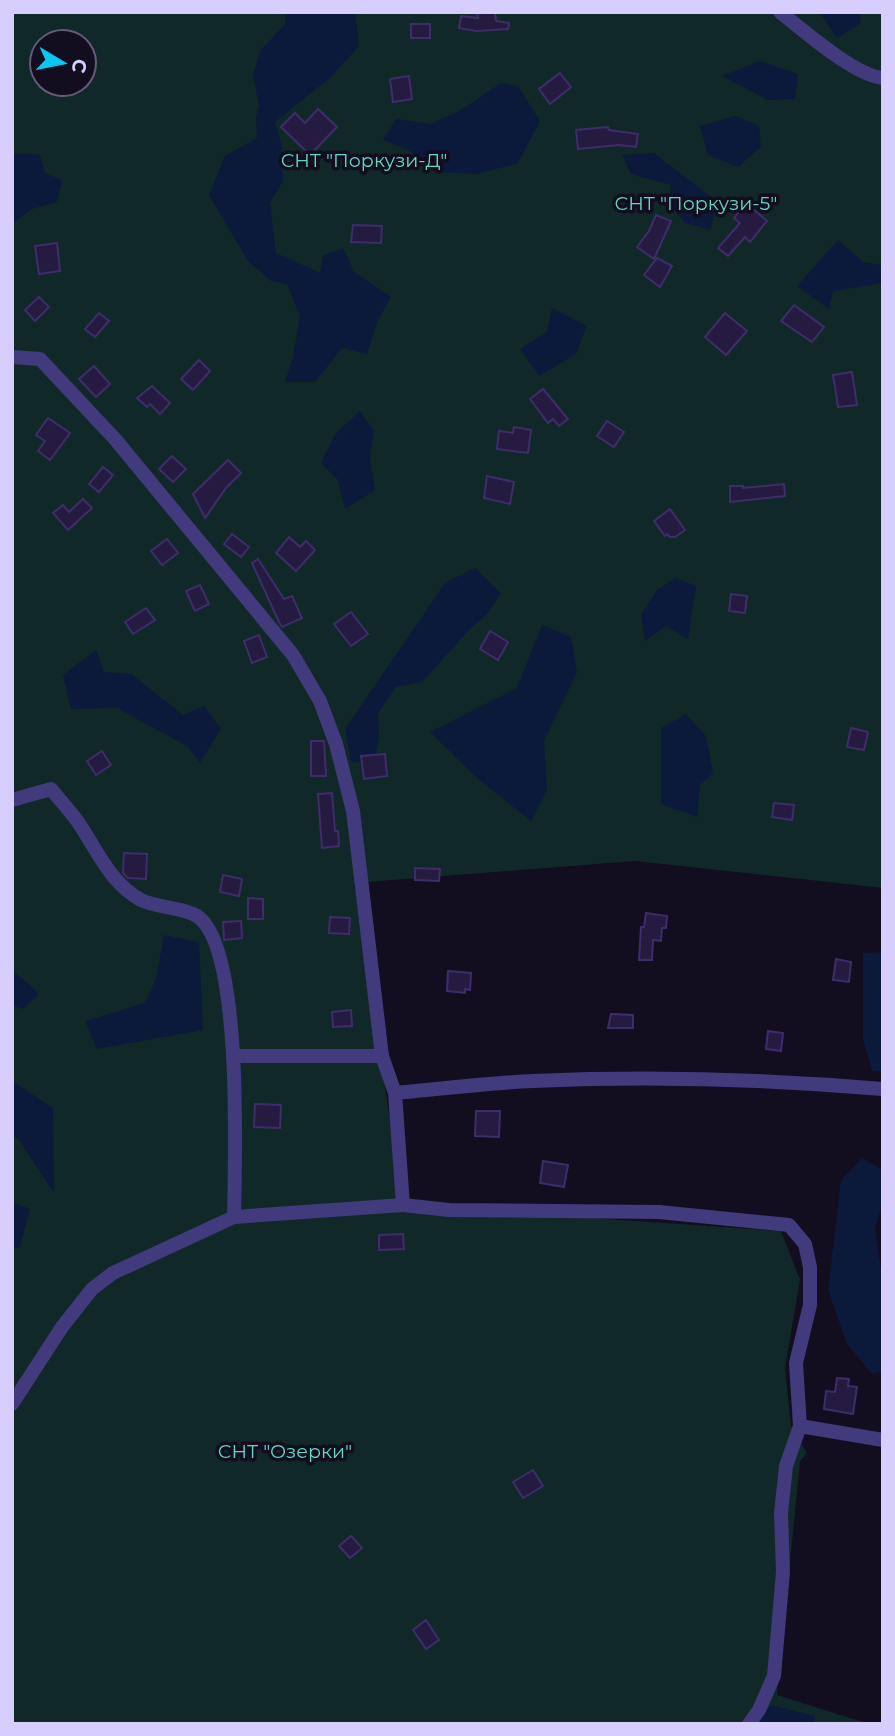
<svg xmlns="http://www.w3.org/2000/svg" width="895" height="1736" font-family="Montserrat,sans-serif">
  <rect width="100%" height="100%" fill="#120d1f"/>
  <path fill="#112829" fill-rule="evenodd" d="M12 12H883V888L635 861 354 883 403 1205 781 1231 800 1280 785 1368 791 1426 807 1453 800 1461 777 1695 869 1724H12ZM42 42H84V84H42Z"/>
  <g fill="#0b193b">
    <path d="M285 12H355L359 46 331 77 275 122 282 146 283 181 270 203 276 253 320 273 323 256 343 248 354 272 391 297 378 320 367 354 342 348 315 382H285L293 357 300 316 287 284 271 281 248 261 209 195 225 156 257 138 256 118 259 105 253 75 260 51 285 24Z"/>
    <path d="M819 12H859L861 23 837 38Z"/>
    <path d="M760 61 798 74 795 99 768 100 722 76Z"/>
    <path d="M501 83 518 86 540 121 518 163 477 174 441 172 408 150 383 140 396 119 431 124 461 110Z"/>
    <path d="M735 116 759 126 761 147 738 167 708 155 700 126Z"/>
    <path d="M12 153 40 155 45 173 62 180 57 202 32 209 12 224Z"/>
    <path d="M654 153 716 201 711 230 685 223 668 204 671 185 631 174 622 155Z"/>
    <path d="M838 240 863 262 883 265V283L833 291 829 309 797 286Z"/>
    <path d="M552 308 587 326 576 354 539 376 520 349 547 332Z"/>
    <path d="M360 411 374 431 370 458 375 490 345 509 338 480 321 463 336 433Z"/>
    <path d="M475 568 501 593 487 614 469 630 422 682 396 687 378 713 379 737 375 759 351 763 345 729 445 583Z"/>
    <path d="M676 578 696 586 688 639 666 626 645 641 641 614 658 589Z"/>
    <path d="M542 625 571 637 577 672 544 741 547 790 531 821 477 778 430 732 517 688Z"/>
    <path d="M96 650 104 672 131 674 183 715 204 706 221 729 200 763 187 746 117 708 71 709 63 675Z"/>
    <path d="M686 714 706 736 713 773 700 785 697 817 661 804V728Z"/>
    <path d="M164 935 199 942 203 1030 97 1049 85 1021 145 1003 156 979Z"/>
    <path d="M883 952V1071H872L863 1039V953Z"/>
    <path d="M12 969 39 994 23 1009 12 1005Z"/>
    <path d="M12 1081 53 1108 54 1193 19 1140 12 1135Z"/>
    <path d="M862 1158 883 1170V1202L875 1229 883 1283V1371L872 1374 847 1344 828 1290 841 1180Z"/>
    <path d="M12 1202 30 1209 20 1247 12 1248Z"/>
    <path d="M771 1705 815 1716 814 1724H756Z"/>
  </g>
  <g fill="#251a40" stroke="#3e2d6b" stroke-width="2">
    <path d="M495 12 496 21 509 23 508 29 476 31 459 28 461 16 478 18 477 13Z"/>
    <rect x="411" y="24" width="19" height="14"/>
    <path d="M560 73 571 87 550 104 539 89Z"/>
    <path d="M409 76 412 99 393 102 390 79Z"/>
    <path d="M318 109 337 127 310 155 281 127 295 113 305 123Z"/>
    <path d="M608 127 609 130 638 134 636 147 619 145 578 149 576 130Z"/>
    <path d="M746 203 767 221 750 242 745 237 728 256 718 248 740 223 734 218Z"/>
    <path d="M656 215 671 221 654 259 637 247 649 231Z"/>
    <path d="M353 225 382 226 381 243 351 242Z"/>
    <path d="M57 243 60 271 39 274 35 246Z"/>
    <path d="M657 258 672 266 660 287 644 275Z"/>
    <path d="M39 297 49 307 35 321 25 310Z"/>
    <path d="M794 305 824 327 812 342 781 321Z"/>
    <path d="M99 313 109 321 95 337 85 329Z"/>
    <path d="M725 313 747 331 726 355 705 337Z"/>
    <path d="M199 360 210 371 193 390 181 379Z"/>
    <path d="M94 366 110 384 96 397 79 379Z"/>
    <path d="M852 372 857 405 838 407 833 375Z"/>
    <path d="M152 386 170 403 160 414 150 404 147 407 137 398Z"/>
    <path d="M543 389 568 419 559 426 553 419 548 423 530 399Z"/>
    <path d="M48 418 70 433 50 460 38 451 45 441 36 435Z"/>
    <path d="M607 421 624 432 614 447 597 436Z"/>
    <path d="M514 427 531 430 528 453 497 449 499 431 513 433Z"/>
    <path d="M172 456 186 469 173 482 159 469Z"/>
    <path d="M228 460 241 473 226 488 205 518 193 494Z"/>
    <path d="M103 467 113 475 99 492 89 484Z"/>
    <path d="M487 476 514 482 510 504 484 498Z"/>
    <path d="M784 484 785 496 730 502V486H743V488Z"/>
    <path d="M83 499 92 508 68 530 53 513 63 505 69 512Z"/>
    <path d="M670 509 685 530 675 537H670L667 534 665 536 654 521Z"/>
    <path d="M232 534 249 547 241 557 224 544Z"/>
    <path d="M289 537 300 547 306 541 315 550 296 571 276 553Z"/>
    <path d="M167 539 178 553 162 565 151 551Z"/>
    <path d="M258 559 284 599 292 596 302 618 282 627 279 622 252 563Z"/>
    <path d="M200 585 209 604 195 611 186 591Z"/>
    <path d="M731 594 747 596 745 613 729 611Z"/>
    <path d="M146 608 155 620 133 634 125 622Z"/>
    <path d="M351 612 368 634 351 646 334 624Z"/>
    <path d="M490 631 508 642 498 660 480 649Z"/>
    <path d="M259 635 267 657 252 663 244 641Z"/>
    <path d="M851 728 868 732 864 750 847 747Z"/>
    <path d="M311 741H324L326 776H311Z"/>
    <path d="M102 751 111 765 96 775 87 761Z"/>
    <path d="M385 754 387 776 364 779 361 756Z"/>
    <path d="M332 793 335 831H338L339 846 322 848 318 794Z"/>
    <path d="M774 803 794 805 792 820 772 817Z"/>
    <path d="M124 853 147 854 146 879 128 878 123 873Z"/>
    <path d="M415 868 440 869 439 881 415 880Z"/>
    <path d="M223 875 242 879 239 896 220 892Z"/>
    <path d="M248 898 263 899V919H248Z"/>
    <path d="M646 913 667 916 666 928H662L661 941 653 940 652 960H639L641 927H644Z"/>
    <path d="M330 917 350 918 349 934 329 933Z"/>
    <path d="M241 921 242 938 224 940 223 922Z"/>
    <path d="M836 959 851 962 849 982 833 980Z"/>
    <path d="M448 971 471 973 470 990 465 989V993L447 991Z"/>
    <path d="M351 1010 352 1026 333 1027 332 1012Z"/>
    <path d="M611 1014 633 1015V1028H608Z"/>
    <path d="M768 1031 783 1033 781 1051 766 1049Z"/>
    <path d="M255 1104 281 1105 280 1128 254 1127Z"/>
    <path d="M476 1111H500L499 1137 475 1136Z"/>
    <path d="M543 1161 568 1165 564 1187 540 1183Z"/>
    <path d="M403 1234 404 1249 379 1250V1235Z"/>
    <path d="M837 1378 849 1379 848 1386 857 1387 853 1414 824 1409 826 1391 835 1392Z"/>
    <path d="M533 1470 543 1486 523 1498 513 1482Z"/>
    <path d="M351 1536 362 1548 350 1558 339 1546Z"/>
    <path d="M426 1620 439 1640 426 1649 413 1630Z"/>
  </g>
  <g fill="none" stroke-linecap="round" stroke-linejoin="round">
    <g stroke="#413a7d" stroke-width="14">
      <path d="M780 12C803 30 855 76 883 78"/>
      <path d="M12 357 40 359 115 439 293 655 320 701 336 744 353 811 382 1056 395 1093"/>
      <path d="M12 800 51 789C60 800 70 811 78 822 97 850 110 883 141 900 157 908 183 907 197 916 243 946 235 1161 234 1217"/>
      <path d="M233 1056H382"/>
      <path d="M403 1205 449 1210 659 1212 789 1225 805 1244 810 1267V1305L796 1363 800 1426 786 1466 781 1513 783 1572 774 1676 759 1710 749 1724"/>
      <path d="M12 1404 62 1327 92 1289 113 1273 234 1217 403 1205 395 1093C441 1089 487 1083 533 1081 649 1076 767 1079 883 1089"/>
      <path d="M800 1426 883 1440"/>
    </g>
  </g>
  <g text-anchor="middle" stroke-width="7" stroke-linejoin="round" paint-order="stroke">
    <g font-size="19" fill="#5ddac3" stroke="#120d1f">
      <text x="364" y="167">СНТ "Поркузи-Д"</text>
      <text x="696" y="210">СНТ "Поркузи-5"</text>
      <text x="285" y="1458">СНТ "Озерки"</text>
    </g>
  </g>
  <rect width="895" height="1736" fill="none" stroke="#d7cefd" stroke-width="28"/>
  <g transform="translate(63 63) rotate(100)"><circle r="33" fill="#120d1f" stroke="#615a78" stroke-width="2"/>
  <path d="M0-5L12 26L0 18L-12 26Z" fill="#09c7ee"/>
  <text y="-10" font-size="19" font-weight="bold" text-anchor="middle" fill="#d7cefd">С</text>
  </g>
</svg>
